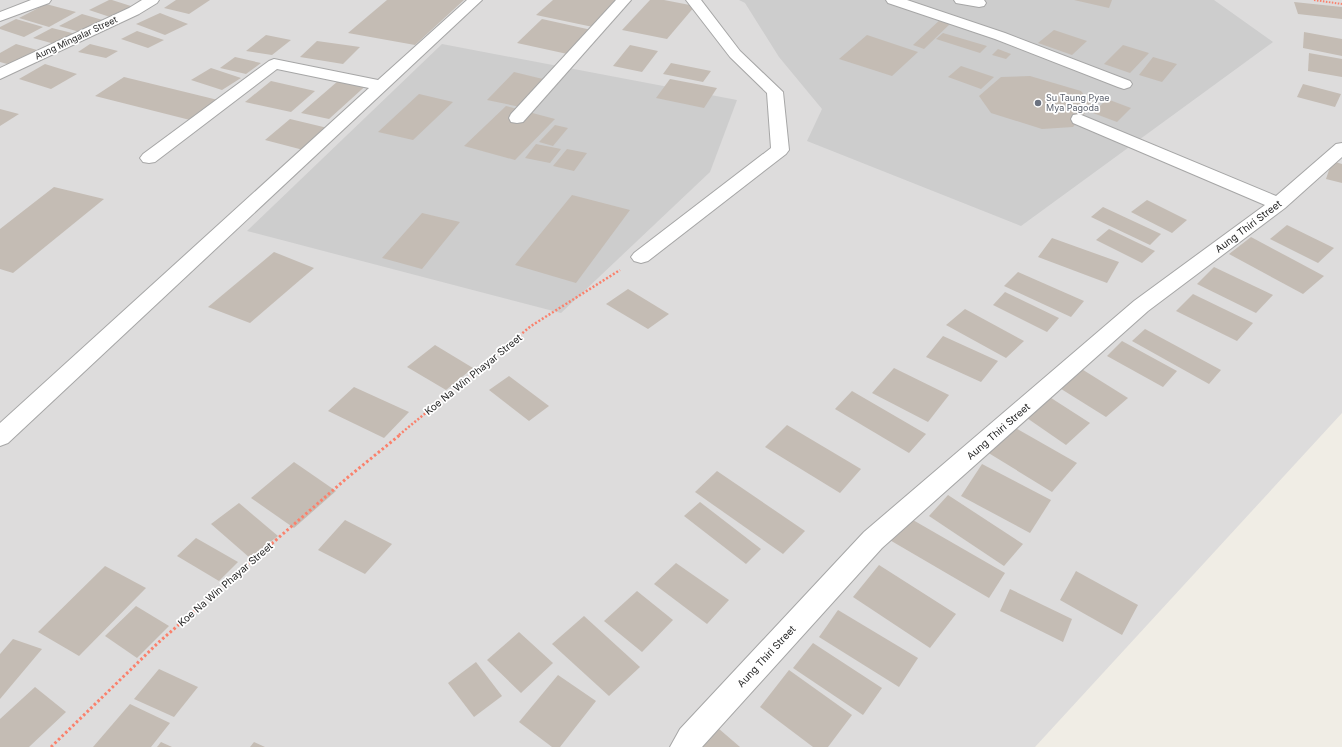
<svg xmlns="http://www.w3.org/2000/svg" width="1342" height="747" font-family="Inter,sans-serif">
  <rect width="100%" height="100%" fill="#f0ede5"/>
  <path fill="#dddcdc" d="M0 0H1342V413L1035 747H0Z"/>
  <g fill="#cdcdcd">
    <path d="M739 0H1214L1273 42 1021 226 807 141 822 109 779 57 745 3Z"/>
    <path d="M442 44 737 100 710 172 561 313 247 231Z"/>
  </g>
  <g fill="#c4bcb4">
    <path d="M109 0H112L137 8 116 19 89 10Z"/>
    <path d="M176 0H210L189 14 164 8Z"/>
    <path d="M387 0H464L415 45 348 33Z"/>
    <path d="M553 0H621L593 27 536 15Z"/>
    <path d="M650 0H664L695 6 667 39 622 30Z"/>
    <path d="M1074 0H1112L1109 8Z"/>
    <path d="M1294 2 1342 7V19L1298 14Z"/>
    <path d="M46 4 76 12 49 27 19 18Z"/>
    <path d="M160 13 188 24 165 35 136 24Z"/>
    <path d="M82 14 106 21 83 33 59 26Z"/>
    <path d="M942 18 953 21 924 49 913 45Z"/>
    <path d="M16 19 43 27 24 37 0 29V27Z"/>
    <path d="M542 19 596 31 572 55 517 43Z"/>
    <path d="M52 28 80 35 62 46 33 38Z"/>
    <path d="M1054 30 1087 41 1072 55 1038 43Z"/>
    <path d="M137 31 164 40 148 48 121 39Z"/>
    <path d="M1304 32 1342 39V56L1303 48Z"/>
    <path d="M943 33 987 46 980 53 936 39Z"/>
    <path d="M266 35 291 40 272 55 246 51Z"/>
    <path d="M867 35 918 52 892 76 839 59Z"/>
    <path d="M317 41 360 47 343 64 300 57Z"/>
    <path d="M16 44 44 52 18 67 0 62V53Z"/>
    <path d="M90 44 118 51 106 58 78 52Z"/>
    <path d="M630 45 658 51 642 72 613 66Z"/>
    <path d="M1123 45 1149 53 1130 73 1104 64Z"/>
    <path d="M998 49 1011 54 1006 59 992 55Z"/>
    <path d="M1309 53 1342 59V77L1308 71Z"/>
    <path d="M235 57 261 63 246 74 220 68Z"/>
    <path d="M1153 57 1177 64 1162 82 1139 75Z"/>
    <path d="M671 63 711 71 703 82 663 74Z"/>
    <path d="M45 64 77 74 51 89 19 79Z"/>
    <path d="M961 66 994 77 981 89 948 77Z"/>
    <path d="M211 68 241 78 222 90 191 80Z"/>
    <path d="M514 72 551 81 525 108 487 100Z"/>
    <path d="M345 75 371 81 329 119 301 113Z"/>
    <path d="M1030 76 1081 91 1092 105 1073 127 1042 129 991 113 979 96 1001 77Z"/>
    <path d="M124 77 222 101 194 121 95 96Z"/>
    <path d="M670 79 717 88 704 108 656 98Z"/>
    <path d="M271 81 315 91 291 112 245 102Z"/>
    <path d="M1303 84 1341 94 1335 107 1297 97Z"/>
    <path d="M419 94 453 102 413 140 378 132Z"/>
    <path d="M1107 99 1131 108 1117 122 1093 113Z"/>
    <path d="M506 106 555 119 515 160 464 146Z"/>
    <path d="M0 109 19 114 0 126Z"/>
    <path d="M290 119 336 130 311 152 265 140Z"/>
    <path d="M555 125 568 128 553 146 539 142Z"/>
    <path d="M536 144 561 149 550 163 525 158Z"/>
    <path d="M567 149 587 153 574 171 553 166Z"/>
    <path d="M1332 161 1342 164V183L1326 179Z"/>
    <path d="M54 187 104 199 13 273 0 269V229Z"/>
    <path d="M572 195 630 210 576 283 515 265Z"/>
    <path d="M1147 200 1187 220 1172 233 1131 212Z"/>
    <path d="M1103 207 1161 234 1150 245 1091 217Z"/>
    <path d="M422 213 460 222 422 269 382 258Z"/>
    <path d="M1287 225 1334 248 1318 263 1270 239Z"/>
    <path d="M1109 229 1155 251 1142 263 1096 240Z"/>
    <path d="M1251 237 1324 276 1303 294 1229 254Z"/>
    <path d="M1052 238 1119 262 1107 283 1038 257Z"/>
    <path d="M274 252 314 268 250 323 208 307Z"/>
    <path d="M1214 267 1273 295 1256 313 1197 284Z"/>
    <path d="M1018 272 1084 301 1071 317 1004 286Z"/>
    <path d="M628 289 669 314 648 329 606 304Z"/>
    <path d="M1005 292 1059 318 1047 332 993 305Z"/>
    <path d="M1193 294 1253 323 1237 341 1176 311Z"/>
    <path d="M965 309 1024 341 1006 358 946 325Z"/>
    <path d="M1145 329 1221 370 1209 384 1132 341Z"/>
    <path d="M943 336 998 361 981 382 926 357Z"/>
    <path d="M1122 341 1177 371 1163 387 1107 356Z"/>
    <path d="M435 345 473 368 446 390 407 367Z"/>
    <path d="M894 368 949 395 928 422 872 393Z"/>
    <path d="M1080 368 1128 398 1106 417 1058 387Z"/>
    <path d="M509 376 549 406 529 421 489 390Z"/>
    <path d="M354 387 409 412 384 438 328 411Z"/>
    <path d="M852 391 926 434 909 453 835 409Z"/>
    <path d="M1048 396 1090 423 1066 445 1024 416Z"/>
    <path d="M1007 423 1077 463 1052 492 982 449Z"/>
    <path d="M787 425 861 469 840 493 765 447Z"/>
    <path d="M294 462 336 491 294 528 251 498Z"/>
    <path d="M982 464 1051 500 1030 533 961 496Z"/>
    <path d="M717 471 805 531 783 554 695 492Z"/>
    <path d="M948 495 1023 544 1004 566 929 516Z"/>
    <path d="M700 502 761 549 746 564 684 516Z"/>
    <path d="M239 503 278 536 250 558 211 524Z"/>
    <path d="M906 516 1005 573 989 598 888 539Z"/>
    <path d="M345 520 392 544 365 574 318 550Z"/>
    <path d="M196 538 238 562 219 581 177 556Z"/>
    <path d="M676 563 729 600 707 624 654 584Z"/>
    <path d="M879 565 956 614 930 648 853 597Z"/>
    <path d="M105 566 146 588 79 656 38 632Z"/>
    <path d="M1076 571 1138 605 1122 635 1060 600Z"/>
    <path d="M1010 589 1072 619 1063 642 1000 611Z"/>
    <path d="M637 591 673 620 642 652 604 621Z"/>
    <path d="M136 606 169 626 137 658 105 636Z"/>
    <path d="M838 610 918 658 899 687 819 637Z"/>
    <path d="M584 616 640 667 609 696 552 644Z"/>
    <path d="M519 632 553 663 521 693 487 660Z"/>
    <path d="M13 639 42 649 0 699V654Z"/>
    <path d="M813 643 882 688 863 715 793 668Z"/>
    <path d="M476 662 502 696 474 717 448 683Z"/>
    <path d="M159 669 198 687 174 717 134 699Z"/>
    <path d="M789 670 852 715 828 747H813L760 707Z"/>
    <path d="M558 675 596 701 560 747H552L519 722Z"/>
    <path d="M35 687 66 712 29 747H0V719Z"/>
    <path d="M130 704 170 723 151 747H93Z"/>
    <path d="M704 716 740 747H691Z"/>
    <path d="M161 742 172 747H157Z"/>
    <path d="M254 742 265 747H250Z"/>
  </g>
  <g fill="none" stroke-linecap="round" stroke-linejoin="round">
    <defs>
      <g id="minor">
        <path d="M31 0H51L49 3 0 21V12Z"/>
        <path d="M142 0H159L157 3 139 14 0 79V68L129 8Z"/>
        <path d="M467 0H482L8 443 0 446V423L369 88 277 69 155 162 149 163 143 162 140 158 143 154 269 61 274 59 378 80Z"/>
        <path d="M616 0H631L523 122 517 123 511 122 509 118 511 114Z"/>
        <path d="M686 0H701L740 51 783 92 789 150 786 154 648 261 641 263 634 261 631 257 634 253 771 148 767 93 730 57Z"/>
        <path d="M886 0H907L1005 33 1130 81 1132 84 1130 87 1124 89 1118 87 995 39 888 3Z"/>
        <path d="M954 0H984L986 3 984 6 979 7 956 3Z"/>
        <path d="M1079 114 1276 196 1336 144 1342 143V157L1285 208 1148 311 882 548 702 747H670L680 729 864 532 1134 301 1265 205 1073 123 1071 119 1073 115Z"/>
      </g>
    </defs>
    <use href="#minor" stroke="#a6a6a6" stroke-width="2"/>
    <path stroke="#fa816c" stroke-width="2" stroke-dasharray="1.5 1.5" stroke-linecap="butt" d="M1314 0 1342 4"/>
    <path stroke="#fa816c" stroke-width="2.5" stroke-dasharray="2 2" stroke-linecap="butt" d="M399 435 531 326 620 270"/>
    <path stroke="#fa816c" stroke-width="3" stroke-dasharray="2.5 2.5" stroke-linecap="butt" d="M51 747 159 642 347 478 401 434"/>
    <use href="#minor" fill="#fff" fill-rule="evenodd"/>
  </g>
  <circle fill="#6b7280" stroke="#fff" stroke-width="1.5" cx="1038" cy="103" r="4"/>
  <g text-anchor="middle" stroke-width="3.5" stroke-linejoin="round" paint-order="stroke">
    <g font-size="9" fill="#1f1f1f" stroke="#fff">
      <text transform="translate(76 38) rotate(-25)" y="3">Aung Mingalar Street</text>
    </g>
    <g font-size="9" fill="#5b616d" stroke="#fff" text-anchor="start">
      <text x="1046" y="101">Su Taung Pyae<tspan x="1046" dy="10">Mya Pagoda</tspan></text>
    </g>
    <g font-size="10" fill="#1f1f1f" stroke="#fff">
      <text transform="translate(1248 226) rotate(-37)" y="4">Aung Thiri Street</text>
      <text transform="translate(473 374) rotate(-39)" y="4">Koe Na Win Phayar Street</text>
      <text transform="translate(998 431) rotate(-41)" y="4">Aung Thiri Street</text>
      <text transform="translate(225 584) rotate(-41)" y="4">Koe Na Win Phayar Street</text>
      <text transform="translate(766 656) rotate(-47)" y="4">Aung Thiri Street</text>
    </g>
  </g>
</svg>
